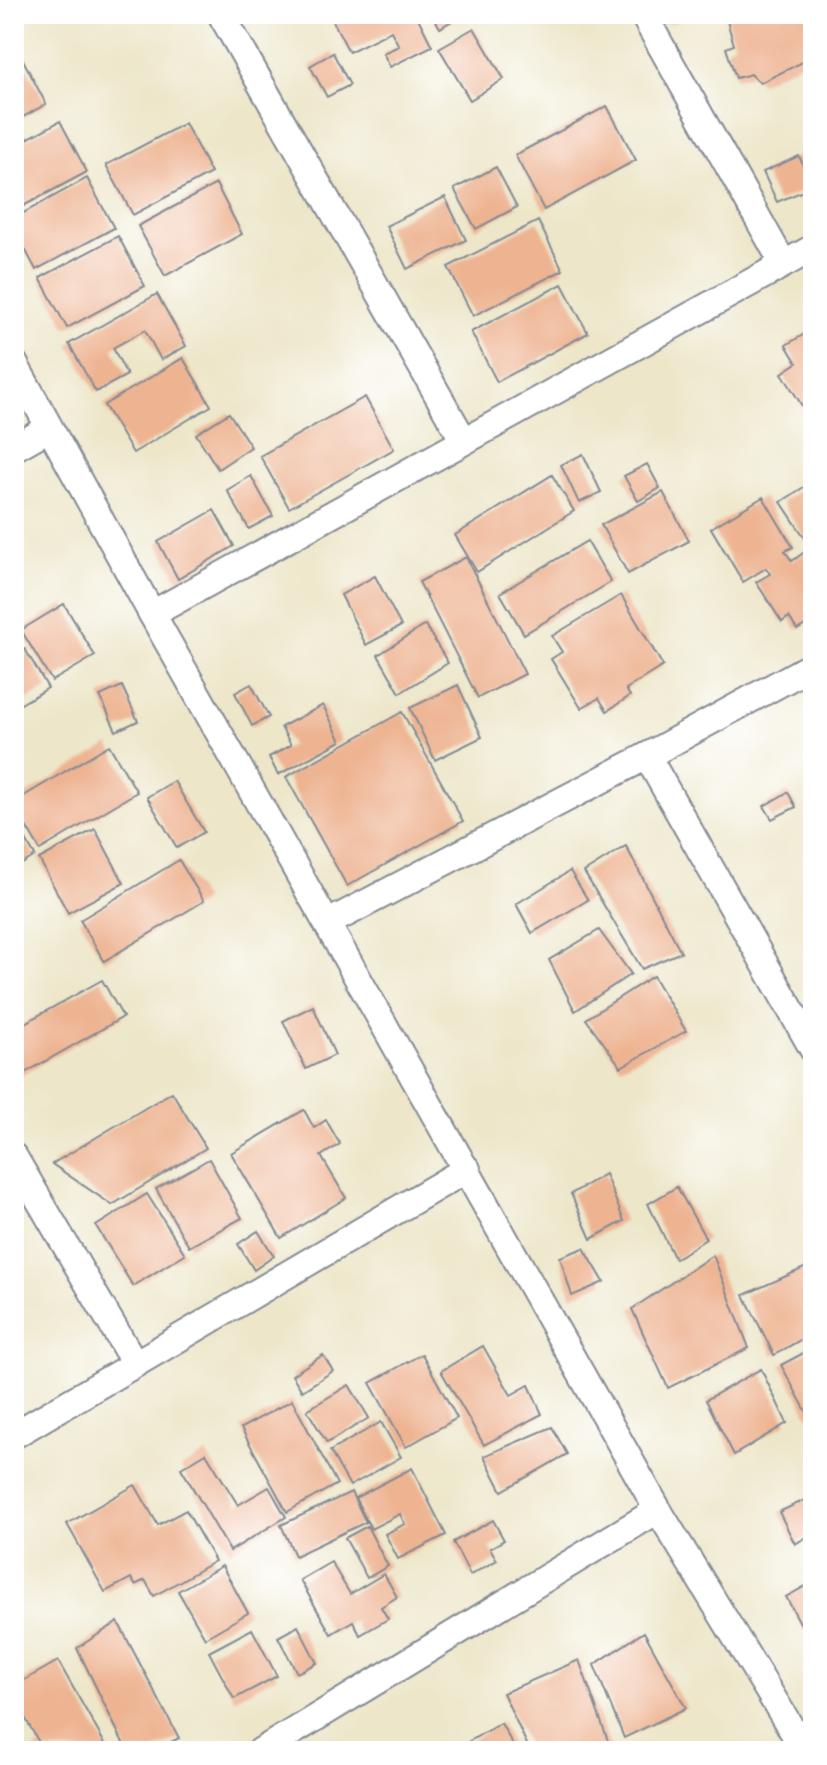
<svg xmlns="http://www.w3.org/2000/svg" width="827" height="1765" font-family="Dekko,sans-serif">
  <rect width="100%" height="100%" fill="#fff"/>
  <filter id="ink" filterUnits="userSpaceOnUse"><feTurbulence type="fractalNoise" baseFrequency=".0125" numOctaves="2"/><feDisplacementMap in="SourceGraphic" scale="16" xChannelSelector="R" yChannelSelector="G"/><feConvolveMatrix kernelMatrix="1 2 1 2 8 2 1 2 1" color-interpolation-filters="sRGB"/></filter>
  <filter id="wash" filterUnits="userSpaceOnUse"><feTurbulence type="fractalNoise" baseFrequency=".006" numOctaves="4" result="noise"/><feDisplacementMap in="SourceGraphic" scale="32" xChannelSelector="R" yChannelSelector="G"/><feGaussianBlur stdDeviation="1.8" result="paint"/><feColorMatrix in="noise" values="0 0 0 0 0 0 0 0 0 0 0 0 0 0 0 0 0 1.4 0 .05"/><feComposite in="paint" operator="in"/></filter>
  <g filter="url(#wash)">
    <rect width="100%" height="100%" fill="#ede6c9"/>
    <g id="blocks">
      <g fill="#eeb492">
        <path d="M342 14H416L432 46 390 67 383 53 399 46 391 31 349 52 332 19Z"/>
        <path d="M432 14H463L440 28Z"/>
        <path d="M665 14H698V15L668 24Z"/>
        <path d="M725 14H813V20L808 22 813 33V57L760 83 751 74 736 78 726 48 734 45Z"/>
        <path d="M474 28 504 79 470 100 439 48Z"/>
        <path d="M333 53 350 85 327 97 310 66Z"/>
        <path d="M20 54 46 104 14 122V57Z"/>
        <path d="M607 106 636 160 544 210 515 155Z"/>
        <path d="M60 121 87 172 14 211V146Z"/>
        <path d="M185 123 211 173 133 215 106 165Z"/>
        <path d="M799 156 813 187 777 202 763 172Z"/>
        <path d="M496 167 517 207 476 229 454 189Z"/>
        <path d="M87 178 114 228 36 270 14 228V218Z"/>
        <path d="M216 184 242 234 165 276 138 226Z"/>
        <path d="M445 197 466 240 407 269 386 226Z"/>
        <path d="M538 221 563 270 473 316 448 267Z"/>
        <path d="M118 236 145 286 67 328 40 278Z"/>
        <path d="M562 284 588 333 497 382 471 332Z"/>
        <path d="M157 294 186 346 161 360 145 330 113 348 127 375 96 392 69 344Z"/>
        <path d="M808 332 813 339V424L782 373 797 363 786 345Z"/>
        <path d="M183 358 211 406 133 453 104 405Z"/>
        <path d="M365 397 394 449 289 508 260 456Z"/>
        <path d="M229 413 251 447 218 469 196 434Z"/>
        <path d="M583 454 601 492 579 503 561 465Z"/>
        <path d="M647 464 660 488 638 501 624 476Z"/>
        <path d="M552 475 574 511 477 572 455 535Z"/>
        <path d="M251 476 273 516 249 529 227 490Z"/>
        <path d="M813 481V550L781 502Z"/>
        <path d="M663 492 689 541 628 574 601 525Z"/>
        <path d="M763 497 793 547 785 551 792 561 806 551 813 563V620L797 630 789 617 782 622 756 582 770 574 766 568 743 582 711 528Z"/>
        <path d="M214 510 234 546 178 579 158 542Z"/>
        <path d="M587 541 611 582 524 634 500 593Z"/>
        <path d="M466 557 525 674 478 698 419 582Z"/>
        <path d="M375 576 401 626 366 645 341 595Z"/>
        <path d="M621 595 663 666 626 689 630 696 607 711 599 698 581 708 551 659 562 652 552 636Z"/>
        <path d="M64 604 95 656 52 681 21 630Z"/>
        <path d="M425 625 448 663 400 693 378 655Z"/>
        <path d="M25 649 48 688 14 708V655Z"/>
        <path d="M251 684 269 717 252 726 235 693Z"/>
        <path d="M458 685 482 737 435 760 410 708Z"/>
        <path d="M122 686 138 721 116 731 100 696Z"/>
        <path d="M323 705 341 741 278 775 269 757 291 745 281 727Z"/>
        <path d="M402 712 463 821 347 886 286 777Z"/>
        <path d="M109 745 137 792 40 850 14 806V802Z"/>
        <path d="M174 781 204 832 177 848 147 797Z"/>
        <path d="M788 792 796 807 772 819 764 806Z"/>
        <path d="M14 819 35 856 14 869Z"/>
        <path d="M95 829 124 883 68 913 39 859Z"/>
        <path d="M626 846 681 952 642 969 584 872Z"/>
        <path d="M179 860 204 901 104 961 80 920Z"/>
        <path d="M570 871 588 900 532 933 516 904Z"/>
        <path d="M599 930 631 974 575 1011 549 960Z"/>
        <path d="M653 976 686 1031 621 1067 586 1019Z"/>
        <path d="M102 980 123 1017 14 1079V1029Z"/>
        <path d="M313 1006 335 1055 306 1069 283 1021Z"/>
        <path d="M172 1092 206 1148 112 1205 52 1164Z"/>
        <path d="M304 1110 314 1128 326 1120 340 1144 321 1156 346 1198 281 1238 231 1153Z"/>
        <path d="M209 1159 242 1218 189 1247 156 1189Z"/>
        <path d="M605 1174 624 1221 591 1239 571 1194Z"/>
        <path d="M677 1187 706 1239 675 1259 648 1204Z"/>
        <path d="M147 1194 185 1254 133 1286 96 1226Z"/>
        <path d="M258 1231 274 1256 254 1270 238 1244Z"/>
        <path d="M584 1248 604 1282 572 1296 560 1257Z"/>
        <path d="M713 1255 749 1348 668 1388 632 1309Z"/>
        <path d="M813 1264V1313L805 1317 812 1333 774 1355 744 1295Z"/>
        <path d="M483 1346 511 1395 529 1385 542 1414 484 1445 441 1371Z"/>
        <path d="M813 1348V1419L811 1420 781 1365Z"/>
        <path d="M422 1354 457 1418 406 1447 370 1383Z"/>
        <path d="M323 1355 333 1371 302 1391 292 1375Z"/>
        <path d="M761 1369 787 1423 734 1455 706 1400Z"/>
        <path d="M349 1385 369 1418 327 1443 307 1410Z"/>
        <path d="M292 1400 337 1484 287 1512 241 1428Z"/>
        <path d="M381 1422 401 1457 350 1486 330 1451Z"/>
        <path d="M552 1427 567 1454 502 1491 484 1456Z"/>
        <path d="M206 1453 238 1505 269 1487 286 1517 230 1551 181 1468Z"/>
        <path d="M412 1468 446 1535 398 1559 385 1534 405 1524 400 1514 371 1529 355 1498Z"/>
        <path d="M135 1485 158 1525 186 1510 215 1561 154 1596 145 1580 135 1585 131 1578 105 1592 67 1524Z"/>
        <path d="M351 1492 366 1522 295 1556 281 1525Z"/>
        <path d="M813 1496V1533L795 1544 779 1512Z"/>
        <path d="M493 1520 504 1540 490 1548 497 1560 470 1575 453 1542Z"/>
        <path d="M367 1526 388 1566 367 1578 345 1538Z"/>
        <path d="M331 1562 350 1594 384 1574 397 1597 381 1607 388 1619 360 1635 353 1621 331 1634 300 1580Z"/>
        <path d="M222 1566 248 1613 205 1638 178 1591Z"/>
        <path d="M813 1582V1647L786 1597Z"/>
        <path d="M118 1622 179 1738 153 1751H127L77 1648Z"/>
        <path d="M298 1626 317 1663 297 1673 278 1637Z"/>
        <path d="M252 1629 277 1676 234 1699 209 1652Z"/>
        <path d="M644 1632 686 1708 624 1738 594 1665Z"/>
        <path d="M579 1660 611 1749 605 1751H530L503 1693Z"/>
        <path d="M58 1661 109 1751H32L41 1746 14 1698V1686Z"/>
        <path d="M501 1723 516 1751H472L468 1742Z"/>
      </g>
    </g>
  </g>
  <g filter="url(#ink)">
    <use href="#blocks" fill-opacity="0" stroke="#848a94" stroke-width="2"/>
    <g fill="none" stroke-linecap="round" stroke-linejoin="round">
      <defs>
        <g id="minor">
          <path d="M221 14 464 441"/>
          <path d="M643 14 783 263"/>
          <path d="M14 363 152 614 658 1510 805 1751"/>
          <path d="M14 448 49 428"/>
          <path d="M152 614 813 248"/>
          <path d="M647 756 813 1049"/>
          <path d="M328 923 647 756 813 665"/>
          <path d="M14 1157 135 1364"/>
          <path d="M14 1435 467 1169"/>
          <path d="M261 1751 658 1510"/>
        </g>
      </defs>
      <use href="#minor" stroke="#848a94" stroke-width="30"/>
      <use href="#minor" stroke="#fff" stroke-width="26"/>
    </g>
  </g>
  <rect width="827" height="1765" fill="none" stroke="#fff" stroke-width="48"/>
</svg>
